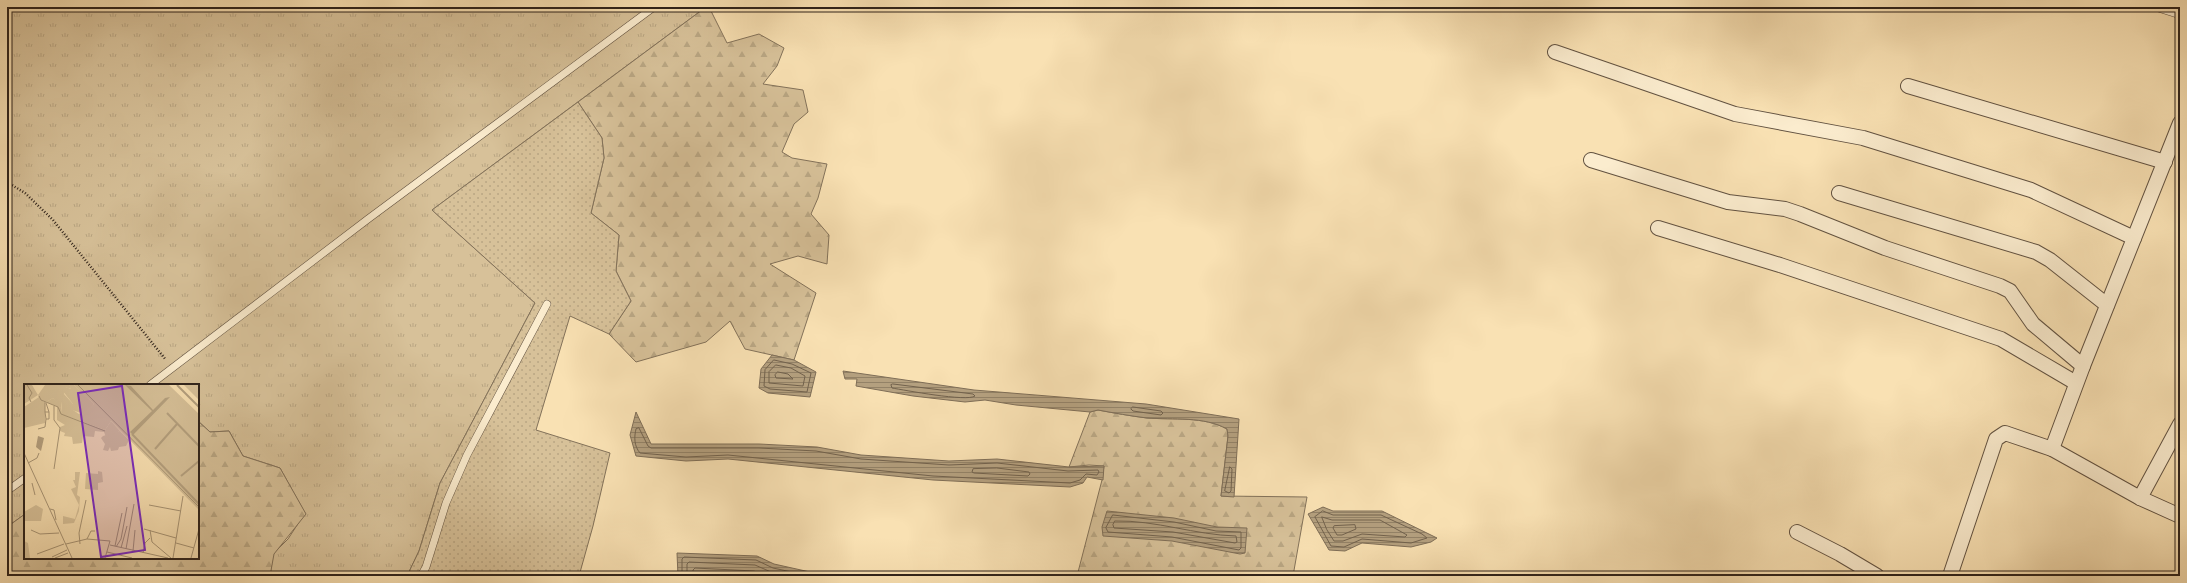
<svg xmlns="http://www.w3.org/2000/svg" width="2187" height="583" font-family="'Old Standard TT',serif">
  <defs>
    <pattern id="grass-tufts" width="24" height="20" patternUnits="userSpaceOnUse"><rect width="24" height="20" fill="#d7c199"/><path d="M3 7l-1-3M5 7V3M7 7l1-3M15 17l-1-3M17 17v-4M19 17l1-3" fill="none" stroke="#b9a683"/></pattern>
    <pattern id="forest-firs" width="22" height="20" patternUnits="userSpaceOnUse"><rect width="22" height="20" fill="#d7c199"/><path d="M5 1l3.5 6h-7zM16 11l3.5 6h-7z" fill="#b9a683"/></pattern>
    <pattern id="garden-dots" width="8" height="8" patternUnits="userSpaceOnUse"><rect width="8" height="8" fill="#d7c199"/><path d="M2 2h.1M6 6h.1" fill="none" stroke="#b9a683" stroke-width="1.8" stroke-linecap="round"/></pattern>
    <pattern id="water-rules" width="6" height="5" patternUnits="userSpaceOnUse"><rect width="6" height="5" fill="#b4a07f"/><path d="M0 2.5h6" fill="none" stroke="#938267"/></pattern>
  </defs>
  <rect width="100%" height="100%" fill="#f9e1b3"/>
  <filter id="stains"><feTurbulence type="fractalNoise" baseFrequency=".005" numOctaves="4"/><feColorMatrix values="0 0 0 0 .2 0 0 0 0 .09 0 0 0 0 .02 0 0 0 .5 -.17"/></filter>
  <radialGradient id="worn" r=".72"><stop offset=".6" stop-color="#630" stop-opacity="0"/><stop offset="1" stop-color="#630" stop-opacity=".3"/></radialGradient>
  <path fill="url(#grass-tufts)" stroke="#83725a" d="M7 7H706L432 210 535 303 440 483 419 551 407 576H270L273 554 288 539 305 513 280 468 243 456 229 431 210 432 198 421V385H25V514L7 527Z"/>
  <g fill="url(#forest-firs)" stroke="#83725a">
    <path d="M706 7H709L727 43 759 34 784 48 777 66 763 84 803 90 808 112 794 124 782 152 792 158 827 164 818 198 811 214 829 235 827 264 798 256 770 264 816 293 794 360 745 349 730 321 706 342 636 362 609 334 631 301 616 271 619 235 591 213 604 158 602 138 578 102Z"/>
    <path d="M1098 410C1114 413 1131 416 1147 418 1173 420 1204 416 1227 429L1228 436 1221 496 1307 497 1293 576H1077L1102 480 1104 466 1089 465 1069 467 1090 412Z"/>
    <path d="M198 421 210 432 229 431 243 456 280 468 306 514 274 554 270 576H7V527L25 514V558H198Z"/>
  </g>
  <path fill="url(#garden-dots)" stroke="#83725a" d="M578 102 602 138 604 158 591 213 619 235 616 271 631 301 609 334 570 316 536 430 610 453 593 526 579 576H407L419 551 440 483 535 303 432 210Z"/>
  <g fill="url(#water-rules)" stroke="#7f6e57">
    <path d="M772 355 794 360 816 372 810 397 768 393 759 388 761 369Z"/>
    <path d="M843 371 974 390 1146 404 1239 419 1234 497 1221 496 1228 436 1227 429C1204 416 1173 420 1147 418 1131 416 1114 413 1098 410L1090 412 1016 405 985 400 965 402 913 396 856 386 857 379H845Z"/>
    <path d="M636 412 651 444H759L817 447 861 455 949 461 997 459 1069 467 1104 466 1103 480 1087 477 1083 483 1070 487 933 480 728 459 686 461 636 456 630 435Z"/>
    <path d="M1323 507 1333 511H1382L1437 538 1431 542 1411 547 1362 543 1345 551 1329 550 1308 514Z"/>
    <path d="M1107 511 1174 518 1217 527 1247 528 1245 553 1240 554 1172 541 1103 536 1102 527Z"/>
    <path d="M677 553 757 556 774 564 828 576H678Z"/>
  </g>
  <g fill="none" stroke-linecap="round" stroke-linejoin="round">
    <g stroke="#72624d" stroke-width="1">
      <path d="M774 360 792 364 811 373 807 392 770 389 764 386 765 370Z"/>
      <path d="M776 365 791 368 805 376 803 386 769 383V372Z"/>
      <path d="M778 372 788 374 793 379 776 378 775 375Z"/>
      <path d="M893 384 973 394 975 396C967 402 904 390 892 388L891 385Z"/>
      <path d="M1133 407 1161 411 1163 413 1161 415 1133 411 1131 409Z"/>
      <path d="M639 428 648 446 651 448H759L816 451 861 459 949 465 997 463 1068 471 1098 470 1099 472 1097 475 1086 474 1080 480 1070 483 933 476 728 455 686 457 640 453C634 446 634 437 636 429Z"/>
      <path d="M1230 467 1232 469 1231 491 1229 493 1225 491Z"/>
      <path d="M997 468 1029 472 1030 474 1028 476 974 473 972 472 973 469Z"/>
      <path d="M1323 511 1333 515H1381L1422 534 1427 538 1411 543 1362 539 1344 547 1331 546 1315 517Z"/>
      <path d="M1113 515 1174 522 1216 531 1241 532V548L1239 550 1172 537 1108 532 1106 528Z"/>
      <path d="M1322 517 1332 520H1380L1407 535 1405 537 1362 534 1343 541H1334L1327 530Z"/>
      <path d="M1115 521C1156 520 1195 535 1236 536L1237 542 1235 543 1173 532 1114 528 1113 525Z"/>
      <path d="M1355 525 1356 529 1342 535H1337L1333 528 1334 526Z"/>
      <path d="M682 576V559L684 557 756 560 773 568 810 576"/>
      <path d="M687 576V564L689 562 755 565 771 572 788 576"/>
      <path d="M693 576V570L695 568 754 571 765 576"/>
    </g>
    <defs>
      <g id="service">
        <path d="M2155 7 2180 15"/>
        <path d="M150 385 368 219 654 7"/>
        <path d="M7 491 25 478"/>
        <path d="M421 576 426 567 446 503 467 455 547 304"/>
      </g>
      <g id="minor">
        <path d="M1555 52 1735 114 1863 138 2031 190 2134 238"/>
        <path d="M1908 86 2165 162"/>
        <path d="M1591 160 1728 202 1785 209 1800 214 1885 248 2000 286 2010 291 2033 324 2083 366"/>
        <path d="M1839 193 2036 252 2050 260 2107 305"/>
        <path d="M1658 228 1780 265 2001 339 2076 383"/>
        <path d="M2052 449 2083 366 2180 123"/>
        <path d="M2140 498 2180 424"/>
        <path d="M1797 532 1840 554 1877 576"/>
        <path d="M1950 576 1996 439 2005 433 2052 449 2140 498 2180 516"/>
      </g>
    </defs>
    <use href="#service" stroke="#625241" stroke-width="8"/>
    <use href="#minor" stroke="#625241" stroke-width="16"/>
    <path stroke="#2f231b" stroke-width="2.5" stroke-dasharray="1 2" stroke-linecap="butt" d="M7 182 25 193 53 220 166 360"/>
    <use href="#service" stroke="#fbecce" stroke-width="7"/>
    <use href="#minor" stroke="#fbecce" stroke-width="14"/>
  </g>
  <g transform="translate(24 384)">
    <rect width="175" height="175" fill="#f9e1b3"/>
    <path d="M21 1H45L48 3 45 5 42 3 40 10 49 20V26L55 30 66 25 70 20 50 1H145L175 30V126L87 37 81 46 37 30 38 17 32 18 29 14 22 18 16 16 14 11ZM160 1H175V16Z" fill="#d7c199"/>
    <path d="M45 1H50L70 20 63 31 48 26 49 20 38 6 42 3 46 5 47 3ZM36 10 39 11 37 24 22 18 29 14 33 18V11ZM96 47 105 56 102 62 95 63 94 66 87 67 86 63 84 67 79 66 81 60 77 54 79 52ZM74 87 78 88 79 98 74 99V106L61 105 62 89 74 90ZM51 88H56L53 111 56 113 55 127 50 139 39 140V132L51 135 55 121 47 105 52 103 49 96H51ZM12 121 19 125 17 137H1L0 128ZM0 157 4 159 6 174H0Z" fill="#d7c199"/>
    <path d="M0 1H8L14 11 0 20ZM15 13 21 19V39L0 44V23Z" fill="#d7c199"/>
    <path d="M33 22 37 24V30L81 46 87 37 96 47 82 53 80 48 71 47 70 53 59 52 58 59 49 60 48 53 40 52 41 49 36 47V43L41 41 33 36Z" fill="#d7c199"/>
    <path d="M101 1 107 2 129 26 141 14 146 13 109 51 106 48 128 27ZM14 52 20 54 17 67 12 63Z" fill="#b4a07f"/>
    <path fill="none" stroke="#b4a07f" stroke-width="2" d="M153 1 175 23M143 29 175 62M108 50 175 120M131 65 153 40M157 92 175 77"/>
    <path fill="none" stroke="#a89576" stroke-width="1" d="M3 1 8 9 5 14 7 18M54 1 175 123M15 12 17 16 34 23 37 30 81 47M21 18V28H25L22 19M21 28 22 35H25V28M14 45 21 43 22 35M0 69 48 174M4 79 13 74 15 69M30 85 36 44 30 36V22M8 99 11 111M125 121 157 127M26 125 30 126 32 136M120 145 152 154M7 146 16 150 35 149M126 146 128 158 147 174M63 155 67 147H71M152 159 170 164M42 160 63 155 86 157 81 174M56 160 55 149 62 116M86 161 144 174M91 162 98 129M92 163 97 155 103 123M97 164 103 142M102 165 110 120M109 167 111 146M83 168 108 174M119 169 121 159 126 154M13 170 40 160M28 173 43 166M31 174 44 169M149 174 159 112M167 174 175 145"/>
    <path fill="#7b2cbf" fill-opacity="0.15" stroke="#7b2cbf" stroke-width="2" d="M98 2 121 166 77 173 54 9Z"/>
    <rect width="175" height="175" fill="none" stroke="#2f231b" stroke-width="2"/>
  </g>
  <rect width="2187" height="583" fill="none" stroke="#f9e1b3" stroke-width="24"/>
  <rect x="8" y="8" width="2171" height="567" fill="none" stroke="#2f231b" stroke-width="2"/>
  <rect x="12" y="12" width="2163" height="559" fill="none" stroke="#2f231b"/>
  <rect width="100%" height="100%" filter="url(#stains)"/>
  <rect width="100%" height="100%" fill="url(#worn)"/>
</svg>
